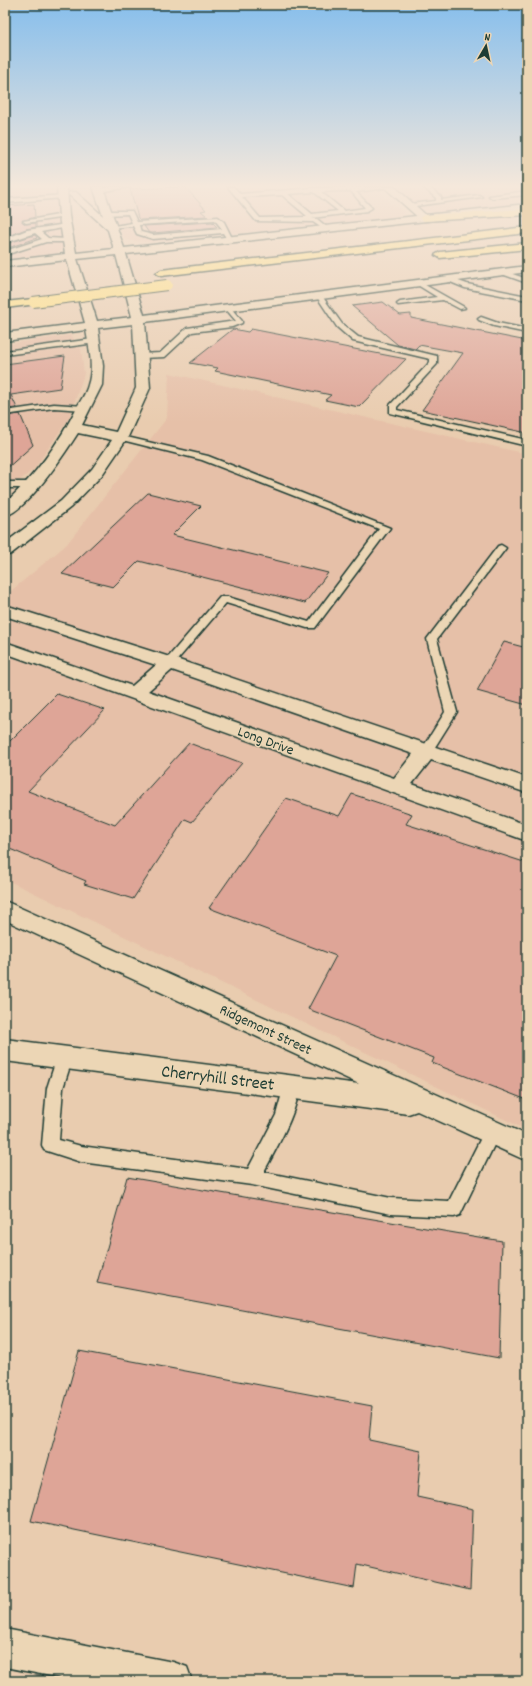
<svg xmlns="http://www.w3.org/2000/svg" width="532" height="1686" font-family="Dekko,sans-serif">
  <rect width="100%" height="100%" fill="#e9ccaf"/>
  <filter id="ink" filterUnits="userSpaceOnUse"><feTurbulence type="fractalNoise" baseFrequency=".025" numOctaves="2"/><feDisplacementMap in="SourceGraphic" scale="8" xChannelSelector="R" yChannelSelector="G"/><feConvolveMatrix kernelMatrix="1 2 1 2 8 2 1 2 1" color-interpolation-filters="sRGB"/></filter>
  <g filter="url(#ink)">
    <g fill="#e6c0a8">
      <path d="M5 187H55L64 248 59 252 51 255 5 260Z"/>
      <path d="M104 187H377L391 204 404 211 403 215 398 217 149 242 133 241 124 239Z"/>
      <path d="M398 187H527V204L453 211 431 212 422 210 412 204Z"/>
      <path d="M71 335 81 349 84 374 69 418 34 469 5 492V344Z"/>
      <path d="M169 373 527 454V1130L5 879V596L66 545 167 418Z"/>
    </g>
    <g fill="#dea597" stroke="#1f3d34">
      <path d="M185 187 206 210 201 211 207 216 140 220 138 218 130 189Z"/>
      <path d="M34 204 35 217 22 221 26 224 36 223V227L26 229 5 237V206Z"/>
      <path d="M212 222 217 227 153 233H149L144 226Z"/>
      <path d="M35 235 37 238 5 249V244Z"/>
      <path d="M383 302 400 315 411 314V318L527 341V433L422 410 463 353 419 345 415 349 398 345 352 306Z"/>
      <path d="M233 329 248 332 251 329 406 359 359 407 325 400 331 395 215 371 218 368 190 363Z"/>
      <path d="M65 356 60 388 11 395 17 408 5 409V364Z"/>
      <path d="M20 414 33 445 5 470V416Z"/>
      <path d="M148 493 201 506 172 535 328 573 305 603 139 561 113 587 62 574Z"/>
      <path d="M504 642 527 648V705L477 691Z"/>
      <path d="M57 694 105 710 28 791 115 825 189 743 242 763 192 822 185 819 133 899 84 884 86 881 5 847V746Z"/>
      <path d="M352 794 412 814 406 824 527 863V1100L432 1063 434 1058 308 1009 336 956 209 908 286 798 339 816Z"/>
      <path d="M127 1177 502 1241 499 1358 97 1283Z"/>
      <path d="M79 1351 372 1406 369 1440 421 1451 417 1497 473 1509 470 1590 357 1564 354 1588 31 1521Z"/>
    </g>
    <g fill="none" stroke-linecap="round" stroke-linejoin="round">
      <defs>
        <g id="lane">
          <path d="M110 187H130L99 192 96 190Z"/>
          <path d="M228 187H234L240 194 315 188 393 187 356 192 372 208 367 211 312 218 317 219 328 228V230L326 231 313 222 256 221ZM338 191H351L365 208 344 211 321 192ZM314 192 338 211 312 214 288 194ZM282 195 307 216 304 217 260 218 242 197Z"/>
          <path d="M423 187H429L441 197V200L479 195 482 197 408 207 410 204 436 201V198Z"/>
          <path d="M527 191V195L492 198 489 196Z"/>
          <path d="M65 195 63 198 5 203V199Z"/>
          <path d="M132 211 137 222 218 217 224 222 233 240 228 241 223 233 153 239 137 234 133 226 109 228 108 227 132 223 128 214 106 215 103 213 106 211ZM215 220 222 229 153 235 141 232 139 225Z"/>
          <path d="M64 214 66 217 26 223 23 221Z"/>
          <path d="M66 224 69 226 68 227 41 232 48 238 68 239 71 241 70 242H46L5 255V251L42 239 35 233 5 243V239L27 230Z"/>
          <path d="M501 270 527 279V283L499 273 498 272Z"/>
          <path d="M450 278 467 284 527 296V300L465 288 448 281V279Z"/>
          <path d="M418 281 464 307 465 308 460 309 443 300 398 305 397 304 400 302 437 297 416 284 415 283Z"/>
          <path d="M318 296H322L342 324 358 337 437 356V364L397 407V410L527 440V446L390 413V405L430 362V359L353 341 337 327 317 297Z"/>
          <path d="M226 307H230L242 321V323L232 327 192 332 165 357 141 358 137 356 141 354 160 353 187 328 236 321 225 308Z"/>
          <path d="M481 317 498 323 527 329V333L494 326 479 320 478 319Z"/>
          <path d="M93 339H96V343L5 355V351Z"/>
          <path d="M54 404 85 406 89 408 85 410 54 408 5 415V411Z"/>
          <path d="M118 435 208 456 390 528 315 628H307L226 603 173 665H165L164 663 165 661 220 597H228L309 622 379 529 202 460 118 439Z"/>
          <path d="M5 482H32L36 485 32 488H5Z"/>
          <path d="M501 545 506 548 437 639 457 712 430 755H422L420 752 445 712 427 639 498 546Z"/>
          <path d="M65 1050 70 1052 73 1057 63 1088 59 1140 81 1146 248 1169 276 1115 285 1082 291 1080 297 1082C305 1100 273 1154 264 1172L391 1198 449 1201 486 1128 492 1126 498 1128 500 1133 460 1215 454 1217 391 1214 252 1185 81 1162 44 1150 42 1145 47 1088 57 1057 60 1052Z"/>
        </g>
        <g id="street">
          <path d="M384 187H395L427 216 429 218 427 220H421Z"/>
          <path d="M5 901 527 1135V1161L417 1111 408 1114 5 1061V1039L359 1084 5 920Z"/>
          <path d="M5 1629 173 1662 187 1667 192 1681H76L5 1667Z"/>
        </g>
        <g id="secondary">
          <path d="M57 187H67L69 216 76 253 114 249 108 230 68 194 70 192H76L103 216 93 187H103L124 248 527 204V210L126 254 144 315 527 266V272L145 322 150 388 128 437 102 475 71 507 11 554 5 556V543L61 501 92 469 112 440 78 433C65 453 28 510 5 516V503C35 476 59 443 77 407 81 400 86 393 88 385 94 368 89 347 86 330L5 341V333L85 323 67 260 5 267V261L65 254 59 216ZM116 255 132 317 97 321 77 259ZM133 324 136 388 116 432 82 425 102 385 103 366 98 328Z"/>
          <path d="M5 605 176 659 527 778V793L431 760 412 784 527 825V841L5 653V642L132 686 156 665 5 616ZM172 670 413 754 394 778 148 691Z"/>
        </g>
        <g id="highway">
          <path d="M527 209V215L424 221 419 218 424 215Z"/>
          <path d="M527 227V233L161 276 156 273 161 270Z"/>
          <path d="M527 243V249L440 258 435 255 440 252Z"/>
          <path d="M33 299 39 302 37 304 5 308V302Z"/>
        </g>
      </defs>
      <use href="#lane" stroke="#1f3d34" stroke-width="3"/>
      <use href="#street" stroke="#1f3d34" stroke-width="3"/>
      <use href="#secondary" stroke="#1f3d34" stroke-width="3"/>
      <use href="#highway" stroke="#1f3d34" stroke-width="3"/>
      <use href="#lane" fill="#ecd6b5" fill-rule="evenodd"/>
      <use href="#street" fill="#ecd6b5" fill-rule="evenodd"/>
      <use href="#secondary" fill="#ecd6b5" fill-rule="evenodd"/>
      <use href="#highway" fill="#ffdf80" fill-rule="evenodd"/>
      <defs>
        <path id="highway-bridge" d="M33 302 167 285"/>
      </defs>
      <use href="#highway-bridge" stroke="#1f3d34" stroke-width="12" stroke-linecap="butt"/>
      <use href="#highway-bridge" stroke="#ffdf80" stroke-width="10"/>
    </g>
  </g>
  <linearGradient id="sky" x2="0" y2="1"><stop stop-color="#86beec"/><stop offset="0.44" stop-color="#f5e8db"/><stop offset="1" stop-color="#f5e8db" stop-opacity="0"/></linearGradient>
  <rect width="532" height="423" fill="url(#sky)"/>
  <g text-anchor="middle" stroke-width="3" stroke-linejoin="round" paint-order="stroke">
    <g font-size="15" fill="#1f3d34" stroke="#ecd6b5">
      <text transform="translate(266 740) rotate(20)" y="5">Long Drive</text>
      <text transform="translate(266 1029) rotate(25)" y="5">Ridgemont Street</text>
    </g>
    <g font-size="18" fill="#1f3d34" stroke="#ecd6b5">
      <text transform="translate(218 1077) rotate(7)" y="6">Cherryhill Street</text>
    </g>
  </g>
  <rect width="532" height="1686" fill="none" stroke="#ecd6b5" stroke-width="20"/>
  <rect x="10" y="10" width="512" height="1666" fill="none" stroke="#1f3d34" stroke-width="1.5" filter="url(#ink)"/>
  <g transform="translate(486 46) rotate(9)" stroke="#ecd6b5" stroke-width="3" paint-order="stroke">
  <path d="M0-3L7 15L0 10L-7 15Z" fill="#1f3d34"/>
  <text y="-6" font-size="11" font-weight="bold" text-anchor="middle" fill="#1f3d34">N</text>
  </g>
</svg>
